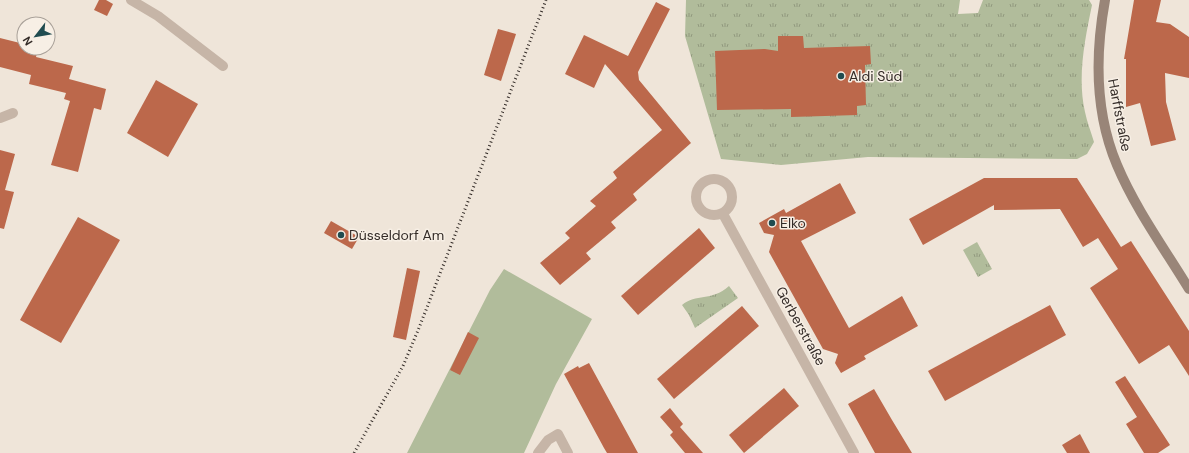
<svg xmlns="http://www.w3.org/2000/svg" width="1189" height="453" font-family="'DM Sans',sans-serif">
  <defs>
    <pattern id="grass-tufts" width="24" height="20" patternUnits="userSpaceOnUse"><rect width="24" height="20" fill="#b1bc9b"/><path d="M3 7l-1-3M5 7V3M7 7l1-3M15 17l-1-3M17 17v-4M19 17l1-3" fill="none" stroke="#91997e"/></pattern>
  </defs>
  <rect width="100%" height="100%" fill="#efe5d9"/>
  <g fill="url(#grass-tufts)">
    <path d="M686 0H960L958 14 978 13 983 0H1089L1092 5C1085 39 1077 77 1085 112 1087 122 1091 132 1094 142L1087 154 1077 159 868 157 781 165 721 159 685 36Z"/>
    <path d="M977 242 992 269 978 277 963 250Z"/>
    <path d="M729 286 738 298 695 328 689 315 682 305C696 293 711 302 729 286Z"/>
  </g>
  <path fill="#b1bc9b" d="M504 269 592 319 556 384 524 453H407L490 290Z"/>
  <g fill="#bc684b">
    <path d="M99 0H106L113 4 107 16 94 10Z"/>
    <path d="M1134 0H1161L1156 22 1170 24 1189 37V78L1165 73 1166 102 1176 140 1151 146 1140 103 1126 107V59H1124Z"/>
    <path d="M656 2 670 9 638 72 639 80 691 143 633 194 637 200 611 222 616 228 586 253 591 259 560 285 540 263 570 238 565 233 596 206 590 201 617 178 613 172 662 130 605 64 594 88 565 74 584 35 628 56Z"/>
    <path d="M498 29 516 34 501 81 484 75Z"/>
    <path d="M778 36H803L804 48 870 46 871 64 865 65 866 105 857 106V115L825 116 791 117V109L717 110 715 51 765 49 778 51Z"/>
    <path d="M0 38 24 44V48H38L36 57 73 66 69 79 106 89 101 110 94 108 78 172 51 165 70 101 64 99 66 93 29 84 31 75 0 67Z"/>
    <path d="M156 80 198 104 168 157 127 133Z"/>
    <path d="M0 150 15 154 5 190 14 192 4 229 0 228Z"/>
    <path d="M984 178H1077L1121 247 1131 241 1189 331V376L1169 345 1139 364 1090 288 1118 269 1098 238 1083 247 1060 209 994 210V205L923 245 909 219Z"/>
    <path d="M840 183 856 213 801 241 849 328 902 296 918 326 864 356 866 359 841 373 835 363 838 354 823 349 769 252 774 235 764 233 759 223 784 209 786 213Z"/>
    <path d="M78 217 120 240 61 343 20 320Z"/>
    <path d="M331 221 359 237 352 249 324 233Z"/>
    <path d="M699 228 715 248 638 315 621 296Z"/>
    <path d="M407 268 420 271 406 340 393 337Z"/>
    <path d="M1050 305 1066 335 945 401 928 371Z"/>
    <path d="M742 306 759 326 674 399 657 379Z"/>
    <path d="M468 332 479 338 460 375 450 370Z"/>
    <path d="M589 363 638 453H607L604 448 564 374 578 366 579 368Z"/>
    <path d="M1125 376 1170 445 1158 453H1144L1126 424 1137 417 1115 382Z"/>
    <path d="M784 388 799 406 744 453 729 435Z"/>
    <path d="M874 389 892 420 912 453H875L848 404Z"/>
    <path d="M670 408 683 424 680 427 703 453H685L670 435 673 432 660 417Z"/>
    <path d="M1080 434 1090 453H1067L1062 445Z"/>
  </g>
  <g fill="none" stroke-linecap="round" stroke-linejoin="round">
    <g stroke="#c6b5a7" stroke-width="10">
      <path d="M131 0 158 16 223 66"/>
      <path d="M0 118 13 113"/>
      <circle cx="714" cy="197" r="18"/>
      <path d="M723 214 854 453"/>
      <path d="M538 453 548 440 558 434 568 453"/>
    </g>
    <path stroke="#998578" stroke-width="10" d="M1105 0C1095 55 1095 113 1117 165 1135 208 1164 248 1189 289"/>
    <path stroke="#332b27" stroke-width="3" stroke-dasharray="1 3" stroke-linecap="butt" d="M354 453 403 366 419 328 546 0"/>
  </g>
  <g fill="#204c50" stroke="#f7efe5" stroke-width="1.5">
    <circle cx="841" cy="76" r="4"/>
    <circle cx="772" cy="223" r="4"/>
    <circle cx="341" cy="235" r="4"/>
  </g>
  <g text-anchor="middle" stroke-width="3" stroke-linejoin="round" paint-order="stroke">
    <g font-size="14" fill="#332b27" stroke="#f7efe5" text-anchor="start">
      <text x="849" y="81">Aldi Süd</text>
      <text x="780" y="228">Elko</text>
      <text x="349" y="240">Düsseldorf Am</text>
    </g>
    <g font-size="14" fill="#332b27" stroke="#f7efe5">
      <text transform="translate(1120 115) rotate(79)" y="5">Harffstraße</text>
      <text transform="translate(801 326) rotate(61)" y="5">Gerberstraße</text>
    </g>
  </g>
  <g transform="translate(36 36) rotate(239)"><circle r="19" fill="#f7efe5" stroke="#a9a199"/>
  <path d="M0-3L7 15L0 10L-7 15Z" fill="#204c50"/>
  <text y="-6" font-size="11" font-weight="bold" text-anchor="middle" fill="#332b27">N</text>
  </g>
</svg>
